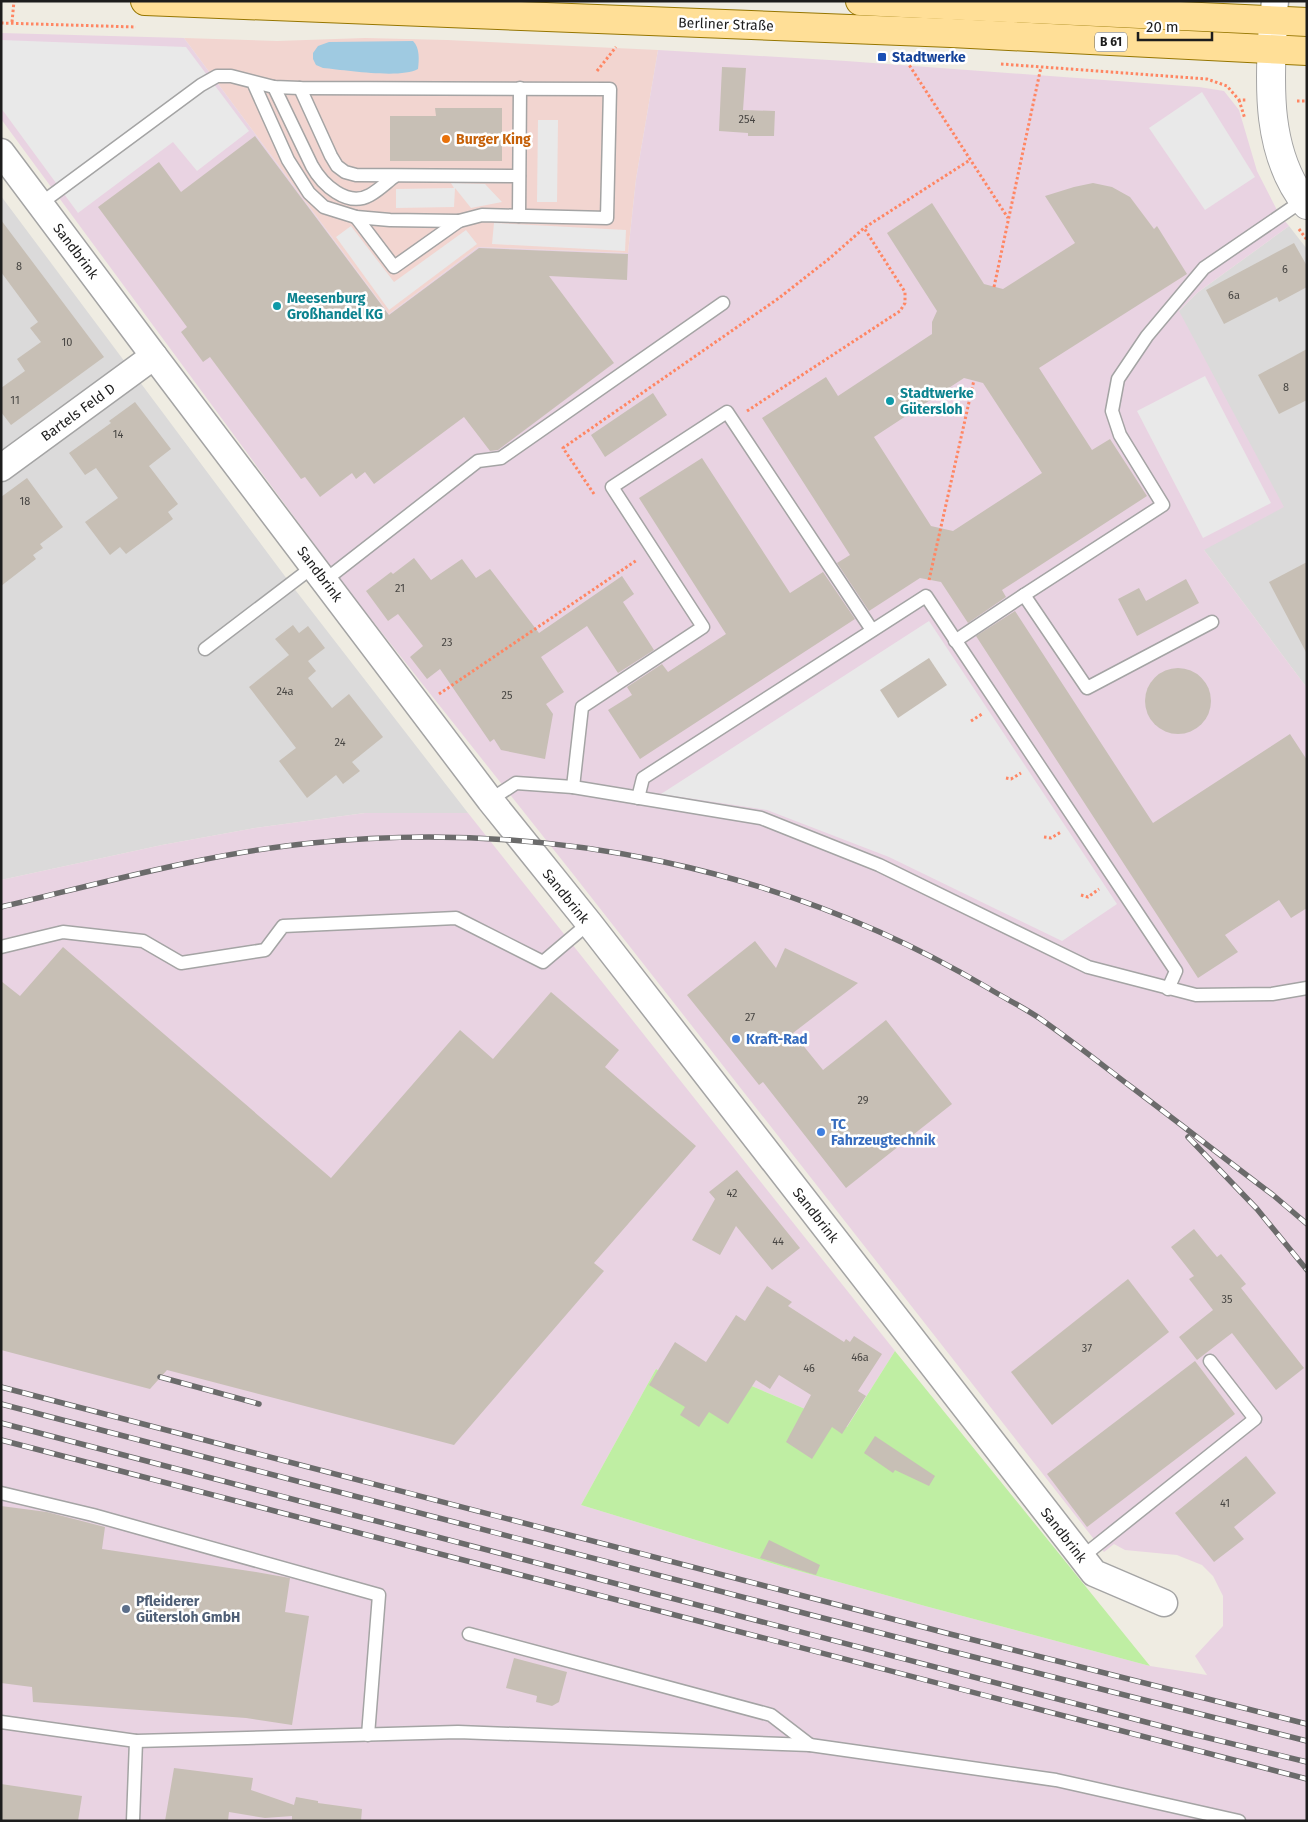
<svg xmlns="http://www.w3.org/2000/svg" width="1308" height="1822" font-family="'Fira Sans',sans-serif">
  <rect width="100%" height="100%" fill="#efece2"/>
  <g fill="#dbdada">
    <path d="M1 196 293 587 468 813H365L255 828 162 845 1 880Z"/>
    <path d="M1289 226 1307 249V688L1204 550 1179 311 1197 293Z"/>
  </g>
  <path fill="#f2d5d0" d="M184 38 277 41 365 38 447 40 658 50 636 179 628 253 478 247 389 314Z"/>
  <path fill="#e9d3e2" d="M1 33 184 38 389 314 478 247 628 253 636 179 658 50 846 61 1199 87 1224 91 1239 110 1257 171 1279 214 1289 226 1197 293 1179 311 1284 507 1204 550 1307 688V1821H1V880L162 845 255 828 365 813H468L895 1351 847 1427 740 1381 721 1409 656 1369 581 1505 781 1566 925 1606 1150 1666 1207 1675 1195 1656 1223 1626V1596L1213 1576 1202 1565 1177 1555 1125 1550 1114 1544 1104 1552 573 874 348 590 1 119Z"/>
  <path fill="#bfeea3" d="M895 1351 1150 1666 925 1606 781 1566 581 1505 656 1369 721 1408 740 1381 847 1427Z"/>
  <g fill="#e9e9e9">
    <path d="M1 40 186 47 249 131 197 171 173 142 78 213 1 108Z"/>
    <path d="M1202 92 1255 177 1205 210 1149 128Z"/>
    <path d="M538 120H558L557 202H537Z"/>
    <path d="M451 183 485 184 502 202 471 208 455 188 454 207 396 208V189L454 188Z"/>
    <path d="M494 223 626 230 625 251 492 244Z"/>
    <path d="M351 226 394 282 466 230 477 244 389 310 336 237Z"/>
    <path d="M1205 376 1271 503 1203 538 1137 411Z"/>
    <path d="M929 621 1117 904 1062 941 889 857 767 810 661 794Z"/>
  </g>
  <path fill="#9fcae1" d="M413 41C420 48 419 60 418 69 400 79 345 70 323 68L316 65 313 59V53L318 46 329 42Z"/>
  <g fill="#c7bfb5" fill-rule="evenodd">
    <path d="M722 67 746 68 743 110 775 111 774 136H748V133L719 131Z"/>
    <path d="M435 108H502V161H390V116H436Z"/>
    <path d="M255 136 389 315 479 248 628 254 627 280 549 276 614 363 498 450 490 451 464 417 374 484 365 472 356 479 352 473 320 497 305 477 301 479 210 357 203 362 181 332 187 327 98 207 159 162 181 192Z"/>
    <path d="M1093 183 1112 187 1130 197 1154 229 1157 226 1187 274 1039 368 1092 450 1110 439 1147 496 1002 590 1006 597 968 623 941 582 920 578 869 611 837 563 850 555 762 418 826 377 838 396 932 334V322L937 311 887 233 932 203 984 284 1003 289 1075 243 1045 196 1074 187ZM964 378 983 383 1042 473 953 531 931 526 874 437Z"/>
    <path d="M1 220 104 357 11 425 1 412V388L25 371 17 359 41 342 30 328 38 322 1 272Z"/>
    <path d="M1294 243 1307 266V287L1279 302 1277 297 1224 324 1206 290Z"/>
    <path d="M1307 349V400L1279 414 1258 375Z"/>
    <path d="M653 393 667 415 605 457 591 435Z"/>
    <path d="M135 402 171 449 149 466 178 504 168 512 173 519 126 554 120 547 110 555 85 522 118 498 96 468 85 475 69 453 111 423 109 421Z"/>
    <path d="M702 458 790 593 823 572 855 619 640 759 608 710 632 695 627 687 662 664 668 672 726 634 639 498Z"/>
    <path d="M27 478 63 527 40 544 43 548 33 555 36 559 1 586V497Z"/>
    <path d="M414 558 431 580 462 559 476 578 490 569 539 633 622 576 634 594 623 602 654 650 618 673 587 626 541 657 564 692 546 704 553 714 545 759 501 750 494 739 490 742 440 669 427 679 410 657 423 646 398 614 388 621 366 591 391 572 393 574Z"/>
    <path d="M1307 562V654L1269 582Z"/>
    <path d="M1186 579 1199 603 1137 636 1118 599 1139 588 1146 601Z"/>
    <path d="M1015 611 1153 823 1290 734 1307 760V908L1291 918 1279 900 1225 935 1238 952 1198 978 976 636Z"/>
    <path d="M293 625 299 633 308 626 325 648 308 661 316 671 308 678 332 708 349 694 383 737 352 762 360 771 343 784 336 775 307 798 279 761 296 748 249 687 289 655 275 639Z"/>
    <path d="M929 658 947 685 898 718 880 690Z"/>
    <circle cx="1178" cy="701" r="33"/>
    <path d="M755 941 776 968 785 948 858 983 793 1033 823 1070 886 1020 952 1104 846 1188 763 1082 759 1085 687 995Z"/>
    <path d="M63 947 331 1178 460 1030 493 1059 551 992 619 1050 605 1067 696 1146 594 1263 604 1271 454 1445 167 1370 150 1389 1 1350V981L20 996Z"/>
    <path d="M737 1170 800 1248 772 1270 736 1226 720 1255 692 1240 715 1199 709 1192Z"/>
    <path d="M1194 1229 1217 1257 1221 1254 1246 1284 1241 1288 1304 1368 1276 1390 1232 1333 1197 1360 1179 1337 1213 1310 1189 1279 1194 1276 1171 1247Z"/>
    <path d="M1128 1279 1169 1332 1052 1425 1011 1372Z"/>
    <path d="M767 1286 792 1302 788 1306 844 1342 846 1339 850 1342 854 1336 882 1354 858 1391 866 1396 842 1434 832 1427 812 1459 786 1442 811 1395 779 1375 770 1389 756 1380 728 1424 709 1412 699 1427 680 1415 685 1407 649 1385 675 1342 706 1362 736 1315 745 1321Z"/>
    <path d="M1195 1361 1235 1414 1087 1527 1047 1474Z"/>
    <path d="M875 1436 935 1476 929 1486 895 1470 893 1473 864 1453Z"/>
    <path d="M1246 1456 1276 1493 1234 1527 1244 1539 1214 1562 1175 1513Z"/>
    <path d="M1 1506 47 1512 105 1527 102 1549 256 1572 290 1578 285 1612 309 1616 292 1725 246 1718 33 1702 32 1687 1 1683Z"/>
    <path d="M769 1540 820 1565 816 1575 760 1558Z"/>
    <path d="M514 1658 567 1672 559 1702 552 1706 536 1702 537 1696 506 1688Z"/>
    <path d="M174 1768 253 1778 251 1790 294 1805 296 1797 318 1801V1803L362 1809 361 1821H292V1816L265 1818 229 1812 228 1821H165Z"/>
    <path d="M1 1784 82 1796 78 1821H1Z"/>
  </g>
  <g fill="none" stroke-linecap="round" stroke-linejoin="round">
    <defs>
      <g id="service">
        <path d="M274 87 312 166C322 184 347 208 370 195 379 190 387 182 395 176"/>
        <path d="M300 88 331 156 337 166 345 172 356 175 519 176"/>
        <path d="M40 204 201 85 217 76H231L274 87 300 88 610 89 607 218 482 215 459 221 390 220 356 217 324 207 309 193 288 160 253 82"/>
        <path d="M519 216 520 88"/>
        <path d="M356 217 394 267 459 221"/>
        <path d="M324 581 478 461 501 458 723 303"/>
        <path d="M1212 622 1087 688 1024 595 1163 505 1120 435 1112 411 1118 379 1147 336 1204 268 1305 199"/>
        <path d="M955 641 1024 595"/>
        <path d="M205 649 314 566"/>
        <path d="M573 787 582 707 703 627 612 487 727 412 872 630"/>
        <path d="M638 798 643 778 926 596 1176 971 1168 989"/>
        <path d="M490 800 516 783 573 787 761 818 879 865 1088 967 1196 995 1272 994 1307 988"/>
        <path d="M1 947 63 932 143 941 181 963 265 950 283 926 456 918 543 962 589 923"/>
        <path d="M1 1493 93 1515 379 1595 368 1735"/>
        <path d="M1082 1557 1255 1419 1210 1361"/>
        <path d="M469 1634 771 1715 810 1745"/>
        <path d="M1 1722 136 1741 458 1732 810 1745 1056 1780 1239 1821"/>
        <path d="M133 1821 136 1741"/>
      </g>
      <g id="minor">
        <path d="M1273 21 1275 1"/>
        <path d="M1 152 154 356 490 800 589 923 1094 1573 1164 1603"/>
        <path d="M1 468 154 356"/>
      </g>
      <path id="tertiary" d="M1273 25C1269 85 1266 155 1307 205"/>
      <g id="primary">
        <path d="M145 1 951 33 1307 51"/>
        <path d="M860 1 1307 22"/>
      </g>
    </defs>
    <use href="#service" stroke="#a4a4a4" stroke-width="15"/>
    <use href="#minor" stroke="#a4a4a4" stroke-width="29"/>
    <use href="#tertiary" stroke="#a4a4a4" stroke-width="30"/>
    <use href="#primary" stroke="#967600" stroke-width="30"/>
    <g stroke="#ff8663" stroke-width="3" stroke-dasharray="2.5 2.5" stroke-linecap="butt">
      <path d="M12 22 14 1"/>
      <path d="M1 23 136 27"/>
      <path d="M904 57 1008 218"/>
      <path d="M1001 64 1207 79 1227 86 1239 100H1246"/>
      <path d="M597 71 616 47"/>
      <path d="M1239 100 1245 119"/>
      <path d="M1297 101H1307"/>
      <path d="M1299 229 1307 240"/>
      <path d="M994 287 1041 67"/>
      <path d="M747 411 900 311 905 303V292L864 228"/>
      <path d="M594 494 563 448 779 298 830 258 864 228 970 160"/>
      <path d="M929 580 974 380"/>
      <path d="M439 694 637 560"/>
      <path d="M971 721 982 714"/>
      <path d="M1006 778 1011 779 1021 773"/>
      <path d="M1044 837 1051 838 1061 832"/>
      <path d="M1081 895 1088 897 1099 889"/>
    </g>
    <use href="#service" stroke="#fff" stroke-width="12"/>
    <use href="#minor" stroke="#fff" stroke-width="26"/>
    <use href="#tertiary" stroke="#fff" stroke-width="28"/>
    <use href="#primary" stroke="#ffdf97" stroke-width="28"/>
    <defs>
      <g id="rail">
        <path d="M1 907C102 883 209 853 312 843 547 819 785 868 988 988 1006 999 1025 1008 1042 1020 1072 1041 1101 1064 1130 1086 1178 1122 1225 1159 1273 1195L1307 1224"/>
        <path d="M1188 1137 1257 1209 1307 1270"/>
        <path d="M160 1377 259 1404"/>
        <path d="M1 1387 950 1634 1307 1724"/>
        <path d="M1 1404 946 1650 1307 1741"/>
        <path d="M1 1423 1184 1732 1307 1762"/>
        <path d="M1 1440 1307 1779"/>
      </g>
    </defs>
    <use href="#rail" stroke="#6b6b6b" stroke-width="5.5"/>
    <use href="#rail" stroke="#fff" stroke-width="4" stroke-dasharray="11" stroke-linecap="butt"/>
  </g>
  <rect fill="#1a4fb4" stroke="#fff" stroke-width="2" x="877" y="52" width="10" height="10" rx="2.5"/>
  <circle fill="#e8710a" stroke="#fff" stroke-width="2" cx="446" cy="139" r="5"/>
  <g fill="#0f9aa8" stroke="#fff" stroke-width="2">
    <circle cx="277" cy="306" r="5"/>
    <circle cx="890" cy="401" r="5"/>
  </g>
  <g fill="#3f7fe0" stroke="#fff" stroke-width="2">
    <circle cx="736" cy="1039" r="5"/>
    <circle cx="821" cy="1132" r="5"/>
  </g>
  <circle fill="#5c6f8a" stroke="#fff" stroke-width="2" cx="126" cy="1609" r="5"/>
  <g text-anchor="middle" stroke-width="5" stroke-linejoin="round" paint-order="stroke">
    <g font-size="11" fill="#484643">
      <text x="747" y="123">254</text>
      <text x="19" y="270">8</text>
      <text x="1285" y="273">6</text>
      <text x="1234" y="299">6a</text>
      <text x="67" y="346">10</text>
      <text x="1286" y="391">8</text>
      <text x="15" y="404">11</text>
      <text x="118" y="438">14</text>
      <text x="25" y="505">18</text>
      <text x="400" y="592">21</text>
      <text x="447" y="646">23</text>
      <text x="285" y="695">24a</text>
      <text x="507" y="699">25</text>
      <text x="340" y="746">24</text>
      <text x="750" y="1021">27</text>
      <text x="863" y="1104">29</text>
      <text x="732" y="1197">42</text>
      <text x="778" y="1245">44</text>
      <text x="1227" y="1303">35</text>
      <text x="1087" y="1352">37</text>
      <text x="860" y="1361">46a</text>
      <text x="809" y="1372">46</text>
      <text x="1225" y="1507">41</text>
    </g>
    <rect fill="#fff" stroke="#616161" stroke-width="1" x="1095" y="32.5" width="32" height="19" rx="4"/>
    <g font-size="12" font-weight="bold" fill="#1d1d1d">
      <text x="1111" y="46">B 61</text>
    </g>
    <g font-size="14" fill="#1d1d1d" stroke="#fff">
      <text transform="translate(726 24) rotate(2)" y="5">Berliner Straße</text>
      <text transform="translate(76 251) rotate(53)" y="5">Sandbrink</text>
      <text transform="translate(78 412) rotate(-36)" y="5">Bartels Feld D</text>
      <text transform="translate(320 574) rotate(53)" y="5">Sandbrink</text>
      <text transform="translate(566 896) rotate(51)" y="5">Sandbrink</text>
      <text transform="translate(816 1215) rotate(52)" y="5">Sandbrink</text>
      <text transform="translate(1064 1535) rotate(52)" y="5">Sandbrink</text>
    </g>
    <g font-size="14" font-weight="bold" fill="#164399" stroke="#fff" text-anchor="start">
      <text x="892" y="62">Stadtwerke</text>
    </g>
    <g font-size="14" font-weight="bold" fill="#c56008" stroke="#fff" text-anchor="start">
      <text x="456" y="144">Burger King</text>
    </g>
    <g font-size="14" font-weight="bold" fill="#0d838f" stroke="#fff" text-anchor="start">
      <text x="287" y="303">Meesenburg<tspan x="287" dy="16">Großhandel KG</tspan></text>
      <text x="900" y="398">Stadtwerke<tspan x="900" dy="16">Gütersloh</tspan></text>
    </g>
    <g font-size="14" font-weight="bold" fill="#366cbe" stroke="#fff" text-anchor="start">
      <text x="746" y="1044">Kraft-Rad</text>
      <text x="831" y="1129">TC<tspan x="831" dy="16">Fahrzeugtechnik</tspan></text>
    </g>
    <g font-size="14" font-weight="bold" fill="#4e5e75" stroke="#fff" text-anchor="start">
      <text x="136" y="1606">Pfleiderer<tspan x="136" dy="16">Gütersloh GmbH</tspan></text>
    </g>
  </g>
  <rect width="1308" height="1822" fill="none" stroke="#1d1d1d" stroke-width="5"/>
  <path d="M1138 32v8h74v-8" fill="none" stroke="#1d1d1d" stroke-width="2.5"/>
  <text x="1146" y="32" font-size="15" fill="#1d1d1d" stroke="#ffffff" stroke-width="4" paint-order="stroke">20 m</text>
</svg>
